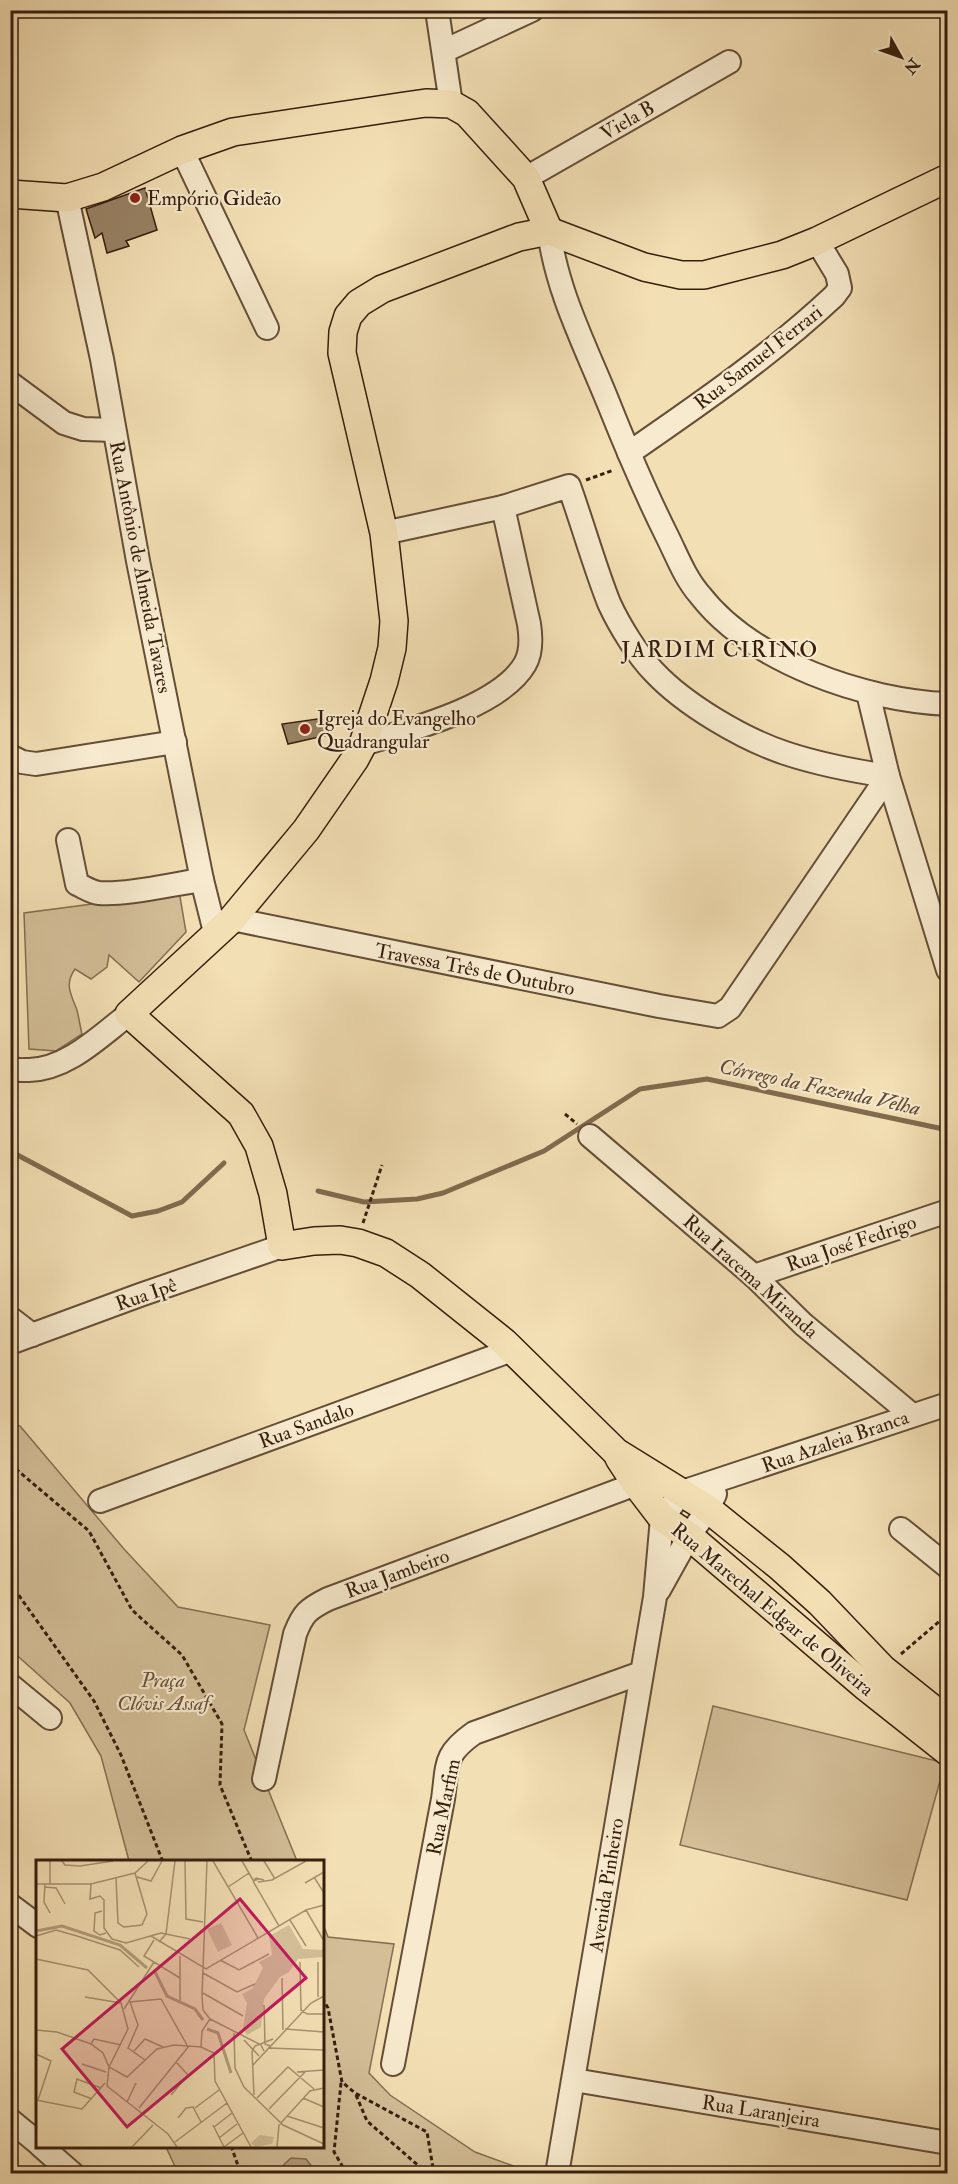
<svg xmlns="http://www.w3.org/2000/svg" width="958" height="2184" font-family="'IM FELL Double Pica',serif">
  <rect width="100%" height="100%" fill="#f3dfb4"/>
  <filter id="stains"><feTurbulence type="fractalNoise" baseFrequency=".00333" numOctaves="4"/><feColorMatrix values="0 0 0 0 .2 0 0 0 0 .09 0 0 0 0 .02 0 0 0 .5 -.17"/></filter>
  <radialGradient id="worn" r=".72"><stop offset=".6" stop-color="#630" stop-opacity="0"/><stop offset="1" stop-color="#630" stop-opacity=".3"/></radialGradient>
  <g fill="#d3be98" stroke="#846e52" stroke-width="1.5">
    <path d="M179 891 186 932 139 982 109 955 107 967 91 979 75 969C64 985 71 994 77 1010 79 1018 80 1026 82 1034L56 1051 29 1049 24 913 138 898Z"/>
    <path d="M11 1425 20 1426 124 1549 178 1607 270 1625 244 1730 297 1861H129L101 1756 70 1703 11 1650Z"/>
    <path d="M713 1706 945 1763 907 1900 680 1845Z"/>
    <path d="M323 1924 328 1937 394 1944 369 2073 390 2095 475 2152 519 2168 518 2174 178 2173 166 2147 322 2146Z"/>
  </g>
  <path fill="#b39d7b" stroke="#816a4f" stroke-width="1.5" d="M291 2158 306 2159 317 2173H275Z"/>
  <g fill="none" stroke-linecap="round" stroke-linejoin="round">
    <g stroke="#816a4f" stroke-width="5">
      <path d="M10 1151 132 1216 158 1211 182 1202 224 1163"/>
      <path d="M318 1191 364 1202 417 1199 443 1193 544 1151 640 1089 707 1079 948 1130"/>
    </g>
  </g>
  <g fill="#988264" stroke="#361e0d" stroke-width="1.5">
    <path d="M145 188 157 230 126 241 129 246 107 253 102 233 95 238 86 209Z"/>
    <path d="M324 718 328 735 288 744 282 724Z"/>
  </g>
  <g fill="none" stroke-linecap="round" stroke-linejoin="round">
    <defs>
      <g id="minor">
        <path d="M437 10 451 104"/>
        <path d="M444 51 532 10"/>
        <path d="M182 150 267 328"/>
        <path d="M526 178 729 62"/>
        <path d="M67 198 102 359 138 561 202 880 216 936"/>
        <path d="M549 231C557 292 585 345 608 402 626 447 645 492 667 536 677 556 685 578 700 595 752 662 865 701 948 704"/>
        <path d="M10 383 64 423 83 429 114 430"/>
        <path d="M629 453C700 404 771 355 834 296L840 288 837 274 817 241"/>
        <path d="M868 693 888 776 948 970"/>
        <path d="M363 744C409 730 500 707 525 664 532 652 531 637 529 624L503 507"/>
        <path d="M10 756 22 762 36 764 175 742"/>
        <path d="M68 840 77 884C84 887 91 892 99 893 127 895 173 884 202 880"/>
        <path d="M232 919 659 1006 718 1016 730 1008 888 776C854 771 818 764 785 753 743 739 685 705 654 672 638 656 619 625 609 603 594 565 583 525 569 486L503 507 384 533"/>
        <path d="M10 1068C16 1071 22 1070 29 1070 68 1069 100 1036 129 1014"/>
        <path d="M590 1136 754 1276 803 1324 912 1415"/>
        <path d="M754 1276 948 1211"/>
        <path d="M10 1318 32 1335"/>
        <path d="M10 1343 140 1295 282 1246"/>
        <path d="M100 1501 512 1350"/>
        <path d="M901 1529 948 1567"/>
        <path d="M659 1590 689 1536 708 1509 715 1494"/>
        <path d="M10 1685 50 1718"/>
        <path d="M264 1779 295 1634C303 1613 308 1609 328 1599L636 1484 649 1474"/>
        <path d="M10 1905 38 1926"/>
        <path d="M393 2064 443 1799C448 1764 443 1755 474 1733L641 1673"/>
        <path d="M574 2080 948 2143"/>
        <path d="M10 2120 38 2143"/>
        <path d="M41 2146 73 2174"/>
        <path d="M557 2174 655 1597 662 1518 682 1492 948 1404"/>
      </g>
      <g id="major">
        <path d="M948 178 817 241 782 255 704 275H681L644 267 549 231 519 237 382 289 359 303 348 316 343 332 342 353 384 533 394 621 392 648 384 681 363 744 355 759 306 830 232 919 129 1014 241 1114 259 1146 273 1194 282 1246 314 1241 340 1240 358 1243 386 1253 420 1275 504 1342 616 1452 708 1509 780 1567 820 1603 883 1669 948 1721"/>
        <path d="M10 194 67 198 103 187 182 150 233 132 405 106 426 103 451 104 467 113 526 178 549 231"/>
        <path d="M619 1458 636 1484 662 1518 689 1536 866 1687 948 1752"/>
      </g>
    </defs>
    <use href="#minor" stroke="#654e37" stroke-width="26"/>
    <use href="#major" stroke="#361e0d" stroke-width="30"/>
    <g stroke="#361e0d" stroke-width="3" stroke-dasharray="4.5 3" stroke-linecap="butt">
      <path d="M586 480 614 470"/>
      <path d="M565 1114 577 1124"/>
      <path d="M363 1223 382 1165"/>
      <path d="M10 1464 89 1531 132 1610 182 1655 222 1724 220 1785 252 1862"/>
      <path d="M10 1583 94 1701 121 1755 163 1862"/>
      <path d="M901 1654 948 1614"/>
      <path d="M322 1998 328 2008 342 2082 355 2093 427 2132 434 2174"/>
      <path d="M341 2083 334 2152 347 2174"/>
      <path d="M356 2095 367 2121 428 2174"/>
      <path d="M231 2146 241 2174"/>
    </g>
    <use href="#minor" stroke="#f7eace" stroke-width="22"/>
    <use href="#major" stroke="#f3dfb4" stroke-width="27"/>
  </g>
  <g fill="#8f2418" stroke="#f7eace" stroke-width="2">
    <circle cx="135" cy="198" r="6"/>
    <circle cx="305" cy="729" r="6"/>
  </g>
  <g text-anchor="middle" stroke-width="4.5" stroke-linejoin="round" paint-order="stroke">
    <g font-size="20" fill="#361e0d" stroke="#f7eace">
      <text transform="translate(627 120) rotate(-30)" y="7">Viela B</text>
      <text transform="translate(758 357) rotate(-38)" y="7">Rua Samuel Ferrari</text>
      <text transform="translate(141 567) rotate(79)" y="7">Rua Antônio de Almeida Tavares</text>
      <text transform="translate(475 969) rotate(11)" y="7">Travessa Três de Outubro</text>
      <text transform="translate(851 1243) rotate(-19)" y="7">Rua José Fedrigo</text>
      <text transform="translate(751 1276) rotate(42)" y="7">Rua Iracema Miranda</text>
      <text transform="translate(146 1294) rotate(-19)" y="7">Rua Ipê</text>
      <text transform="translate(306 1425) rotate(-20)" y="7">Rua Sandalo</text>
      <text transform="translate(835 1441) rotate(-19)" y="7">Rua Azaleia Branca</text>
      <text transform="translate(397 1573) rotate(-20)" y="7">Rua Jambeiro</text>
      <text transform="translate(773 1609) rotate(40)" y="7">Rua Marechal Edgar de Oliveira</text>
      <text transform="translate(443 1807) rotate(-78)" y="7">Rua Marfim</text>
      <text transform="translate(606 1885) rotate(-81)" y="7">Avenida Pinheiro</text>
      <text transform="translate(761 2111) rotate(9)" y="7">Rua Laranjeira</text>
    </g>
    <g font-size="20" fill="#361e0d" stroke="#f7eace" text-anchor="start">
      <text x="147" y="205">Empório Gideão</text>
      <text x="317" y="725">Igreja do Evangelho<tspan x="317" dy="23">Quadrangular</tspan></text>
    </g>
    <g font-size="20" font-style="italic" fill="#654e37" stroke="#f7eace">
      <text x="163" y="1687">Praça<tspan x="163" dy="23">Clóvis Assaf</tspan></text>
    </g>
    <g font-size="21" font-style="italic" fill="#624a34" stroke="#f7eace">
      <text transform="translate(820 1087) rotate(12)" y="7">Córrego da Fazenda Velha</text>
    </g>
    <g font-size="22" letter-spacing="1.5" fill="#361e0d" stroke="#f7eace">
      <text x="720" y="657">JARDIM CIRINO</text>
    </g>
  </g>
  <g transform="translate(36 1860)">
    <rect width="288" height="288" fill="#f3dfb4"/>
    <path d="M185 63 196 85 182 92 171 69ZM253 65 267 89 288 90V97L262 99 253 112 244 117 228 139 225 167 211 175 207 168 211 143 206 134 216 129 227 108 223 102 236 95 233 76ZM224 275 238 277 236 284 219 287 215 283Z" fill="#d3be98"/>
    <path fill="none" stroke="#b39d7b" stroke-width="3" d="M0 71 26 66 84 85 111 108M118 110 131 136 159 149 167 160M171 169 182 173 195 213"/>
    <path fill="none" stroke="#a79271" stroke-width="1.5" d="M26 1 29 5 44 6 77 1M149 1 150 59 167 62M177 1 222 78M206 1 217 20M228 1 239 19M101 17 115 21 126 1M278 17 288 33M80 18 82 63 88 67 106 65 111 54 99 13M223 19 217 21 220 18 228 20M217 21 243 66M222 22 236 20 270 1M269 23 288 12M0 24H55L99 13 112 1M9 24 8 42 14 53M14 24V1M55 24 54 39 64 36 68 40V68L76 79 90 83 125 73 154 79M9 27 20 28 29 44M192 27 213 13M270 50 288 81M66 51 59 53 58 71 64 75 70 73M254 60 270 86M0 76 20 70 41 76 84 90 103 107M115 76 170 109 270 50 288 45M118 80 108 96 144 118M123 82 130 74 139 1M0 99 52 110 85 143 92 169 73 207M184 100 203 110 233 94M264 102 265 150 271 154H288M282 102V137M167 113 201 132 219 124M246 118 247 170M167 133 207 156M49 137 85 143M144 141V96M228 145 229 184 234 186M88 149 118 102M174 159 225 185 228 191M249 169 288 172M0 170 21 172 55 184 67 193 73 207 91 217 121 189 138 185 165 187 166 171 174 159 167 150 166 136 171 1M198 173 199 208 208 227 247 265 288 284M208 180 223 196M55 184 58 179 85 185M165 187 178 193 179 221 215 287M232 188 288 190M98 191 109 179 127 187M216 191 218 235M216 191 219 186 237 179M0 194 15 201 2 240M109 200 92 188 102 165 94 142 125 139 151 185M46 204 70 212M217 205 275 143 288 136M73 207 71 226 132 274 141 287M261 212 288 210M135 235 152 215 140 202M221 238 252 207 278 229M267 238 288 247M56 239 38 232 41 219 65 228M0 240 46 249 69 223M91 242 100 223M103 248 153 186M159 248 183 230M233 249 270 211M251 256 288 268M142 258 150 248 157 247 165 262M177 265 188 287M178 267 196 253M183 278 201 264M139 282 191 243M96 287 117 265M188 287 207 273M241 287 243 265 274 231 288 228"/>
    <path fill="#c2185b" fill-opacity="0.15" stroke="#c2185b" stroke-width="3" d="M204 39 270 118 91 267 26 189Z"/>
    <rect width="288" height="288" fill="none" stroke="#361e0d" stroke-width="3"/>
  </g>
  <rect width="958" height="2184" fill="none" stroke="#f3dfb4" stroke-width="36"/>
  <rect x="12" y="12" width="934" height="2160" fill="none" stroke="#361e0d" stroke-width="3"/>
  <rect x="18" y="18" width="922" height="2148" fill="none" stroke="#361e0d" stroke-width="1.5"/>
  <g transform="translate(901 57) rotate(130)" stroke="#f7eace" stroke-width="4.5" paint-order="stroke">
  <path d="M0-4.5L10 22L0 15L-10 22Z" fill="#361e0d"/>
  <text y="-9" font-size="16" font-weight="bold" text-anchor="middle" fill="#361e0d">N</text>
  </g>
  <rect width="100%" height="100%" filter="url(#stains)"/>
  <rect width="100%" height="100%" fill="url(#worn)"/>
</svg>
